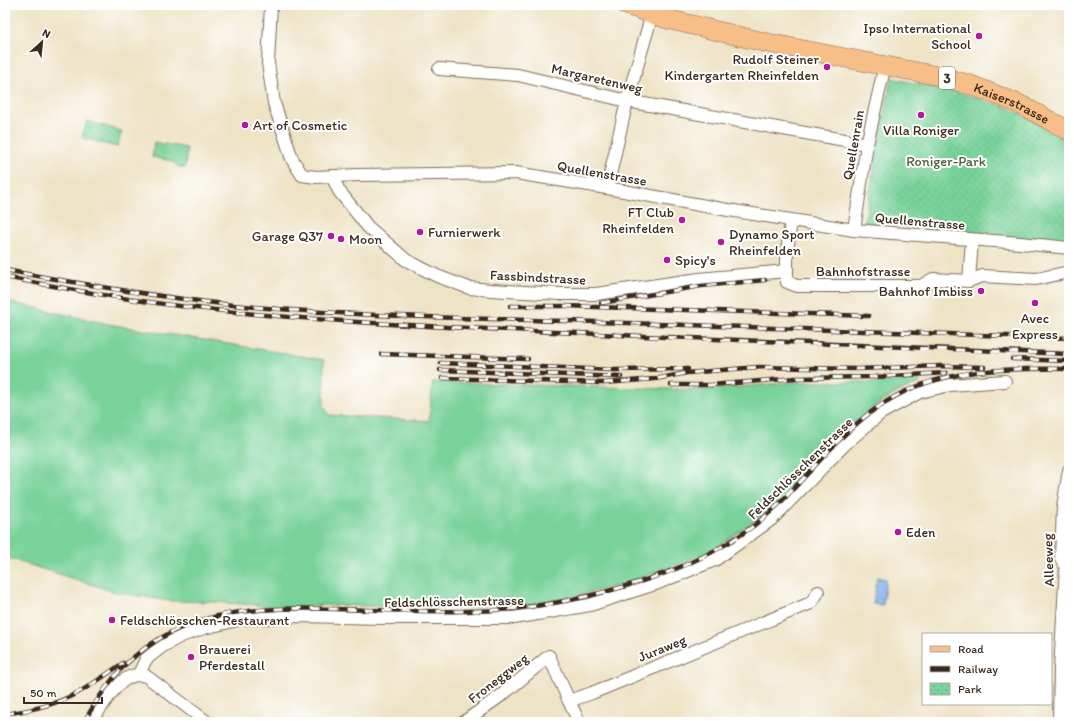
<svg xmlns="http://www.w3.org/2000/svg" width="1074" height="727" font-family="Itim,sans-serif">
  <defs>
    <pattern id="park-dots" width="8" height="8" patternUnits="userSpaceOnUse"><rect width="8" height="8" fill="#78d299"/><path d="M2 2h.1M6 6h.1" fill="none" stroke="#69b483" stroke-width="1.8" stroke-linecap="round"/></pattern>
  </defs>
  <rect width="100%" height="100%" fill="#fff"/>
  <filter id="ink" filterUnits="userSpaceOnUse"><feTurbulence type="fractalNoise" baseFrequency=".025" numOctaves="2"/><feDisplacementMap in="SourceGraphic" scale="8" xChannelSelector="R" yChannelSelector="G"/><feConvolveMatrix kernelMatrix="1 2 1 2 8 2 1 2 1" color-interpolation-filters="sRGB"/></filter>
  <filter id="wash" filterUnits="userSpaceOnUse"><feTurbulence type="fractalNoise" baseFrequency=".012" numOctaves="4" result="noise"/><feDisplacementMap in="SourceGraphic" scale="16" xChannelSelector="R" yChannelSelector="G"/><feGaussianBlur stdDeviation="0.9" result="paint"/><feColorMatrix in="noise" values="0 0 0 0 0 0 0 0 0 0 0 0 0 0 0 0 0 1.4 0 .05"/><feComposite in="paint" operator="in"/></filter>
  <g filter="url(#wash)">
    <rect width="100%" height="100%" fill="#efe3c6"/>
    <path fill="#78d299" stroke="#5a7e5c" d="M5 301 108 324 324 360V405L329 415 429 421 433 382 703 390 797 382H892L919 379 920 383 896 393 872 408 849 427 776 505 713 550 677 565 621 585 567 598 520 606 437 608 322 605 293 608 215 602 169 601 115 592 5 557Z"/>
    <g fill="url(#park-dots)" stroke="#5a7e5c">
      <path d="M891 78 957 92 1011 109 1069 140V242L864 223Z"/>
      <path d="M87 121 122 131 117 147 82 138Z"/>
      <path d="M154 142 187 148 185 168 179 167 172 161 152 157Z"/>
    </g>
    <path fill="#82b1ec" stroke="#5e6e85" d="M877 577 886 579 883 605 873 604Z"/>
  </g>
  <g filter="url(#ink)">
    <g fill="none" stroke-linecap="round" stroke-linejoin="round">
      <defs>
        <g id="minor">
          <path d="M271 5 268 63 274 103 292 159 302 175 316 177 358 175 516 173 607 188 722 209 854 230 1020 243 1069 248"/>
          <path d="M439 69 518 75 627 101 867 144"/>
          <path d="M332 176 339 191 368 227 406 260 437 276 469 288 491 290 561 294H596L699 279 786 271"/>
          <path d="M607 188 627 101 652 14"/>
          <path d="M791 221 787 251V282L797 286H921L933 279 969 281 982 276 1036 279 1069 272"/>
          <path d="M854 230 867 144 885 65"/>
          <path d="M969 281 972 240"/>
          <path d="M139 674 146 659 163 646 181 636 204 628 242 619 301 616 383 618H514L590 605 658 583 715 560 772 519 844 445 881 413 920 392 950 385 1005 381"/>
          <path d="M569 701 579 722"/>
          <path d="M91 722C104 705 121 668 146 676L207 722"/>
          <path d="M464 722 503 694 549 656 569 701 592 693 811 603 818 592"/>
          <path d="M1059 722 1060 669 1066 567 1061 558 1063 507 1069 470"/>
        </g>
        <g id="primary">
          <path id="s1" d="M626 5 667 19 768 43 938 76 971 85 1019 104 1069 131"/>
        </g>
      </defs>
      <use href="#minor" stroke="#7a6b59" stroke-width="14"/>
      <use href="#primary" stroke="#7a6b59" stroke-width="20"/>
      <use href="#minor" stroke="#fff" stroke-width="12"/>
      <use href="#primary" stroke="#f7be87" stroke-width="19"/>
      <defs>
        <g id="rail">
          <path d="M5 270C81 284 156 297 233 305 354 317 476 318 597 322 754 327 912 333 1069 338"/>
          <path d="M5 277C68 289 132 301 196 308 336 324 478 328 619 335 769 342 919 349 1069 354"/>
          <path d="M601 303 701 286 765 280"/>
          <path d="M510 306H565L869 316"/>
          <path d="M381 354 528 359"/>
          <path d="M1012 359 1069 361"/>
          <path d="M440 363 614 370 688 369"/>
          <path d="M440 370 621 377"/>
          <path d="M442 378 604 383 655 379 687 373 758 367 856 369 942 366 984 367"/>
          <path d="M671 385H711L796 378 874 377 946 373"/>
          <path d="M5 714C31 710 56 705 79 692 94 684 108 673 123 663"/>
          <path d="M84 722C96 701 109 681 126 664 185 608 258 607 334 609 378 610 422 612 466 611 519 611 569 602 619 588 677 572 735 547 779 504 816 467 849 421 896 396 948 368 1011 368 1069 369"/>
        </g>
      </defs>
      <use href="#rail" stroke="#3b2a1e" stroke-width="4.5"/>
      <use href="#rail" stroke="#fff" stroke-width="3" stroke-dasharray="9" stroke-linecap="butt"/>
    </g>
  </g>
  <g fill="#b5179e" stroke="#fff" stroke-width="1.5">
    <circle cx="979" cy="36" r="4"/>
    <circle cx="827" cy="67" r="4"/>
    <circle cx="921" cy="115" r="4"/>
    <circle cx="245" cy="125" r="4"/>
    <circle cx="682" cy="220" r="4"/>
    <circle cx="420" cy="232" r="4"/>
    <circle cx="331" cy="236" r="4"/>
    <circle cx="341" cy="239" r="4"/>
    <circle cx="721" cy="242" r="4"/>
    <circle cx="667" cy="260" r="4"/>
    <circle cx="981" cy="291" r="4"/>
    <circle cx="1035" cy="303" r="4"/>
    <circle cx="898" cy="532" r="4"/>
    <circle cx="112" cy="620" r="4"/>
    <circle cx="191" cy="657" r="4"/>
  </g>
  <g text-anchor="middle" stroke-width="4" stroke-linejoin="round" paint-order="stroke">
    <rect fill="#fff" stroke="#766a62" stroke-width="1" x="939" y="67" width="16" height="22" rx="3"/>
    <g font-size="13" font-weight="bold" fill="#3b2a1e">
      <text x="947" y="83">3</text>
    </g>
    <g font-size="14" fill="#3b2a1e" stroke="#fff" text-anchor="start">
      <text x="971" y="33" text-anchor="end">Ipso International<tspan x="971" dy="16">School</tspan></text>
      <text x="819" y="64" text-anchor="end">Rudolf Steiner<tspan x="819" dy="16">Kindergarten Rheinfelden</tspan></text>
      <text x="253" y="130">Art of Cosmetic</text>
      <text x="921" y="135" text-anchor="middle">Villa Roniger</text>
      <text x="674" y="217" text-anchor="end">FT Club<tspan x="674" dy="16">Rheinfelden</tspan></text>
      <text x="428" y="237">Furnierwerk</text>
      <text x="729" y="239">Dynamo Sport<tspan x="729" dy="16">Rheinfelden</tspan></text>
      <text x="323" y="241" text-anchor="end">Garage Q37</text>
      <text x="349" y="244">Moon</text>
      <text x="675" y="265">Spicy's</text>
      <text x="973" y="296" text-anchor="end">Bahnhof Imbiss</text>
      <text x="1035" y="323" text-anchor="middle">Avec<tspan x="1035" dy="16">Express</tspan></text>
      <text x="906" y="537">Eden</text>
      <text x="120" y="625">Feldschlösschen-Restaurant</text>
      <text x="199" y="654">Brauerei<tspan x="199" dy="16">Pferdestall</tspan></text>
    </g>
    <g font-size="14" fill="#3b2a1e" stroke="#fff">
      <text transform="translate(597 78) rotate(13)" y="5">Margaretenweg</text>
      <text dy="5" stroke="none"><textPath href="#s1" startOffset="399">Kaiserstrasse</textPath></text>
      <text transform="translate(853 145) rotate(-80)" y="5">Quellenrain</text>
      <text transform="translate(602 173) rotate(10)" y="5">Quellenstrasse</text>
      <text transform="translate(920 221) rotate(5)" y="5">Quellenstrasse</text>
      <text x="863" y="276">Bahnhofstrasse</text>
      <text transform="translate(538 277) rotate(3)" y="5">Fassbindstrasse</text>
      <text transform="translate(800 468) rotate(-44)" y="5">Feldschlösschenstrasse</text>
      <text transform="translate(1048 560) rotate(-92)" y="5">Alleeweg</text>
      <text transform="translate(454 601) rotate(-1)" y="5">Feldschlösschenstrasse</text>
      <text transform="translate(662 648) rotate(-22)" y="5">Juraweg</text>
      <text transform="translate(498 678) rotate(-38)" y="5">Froneggweg</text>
    </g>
    <g font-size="14" fill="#4d5c43" stroke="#fff">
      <text x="946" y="166">Roniger-Park</text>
    </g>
  </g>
  <rect width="1074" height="727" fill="none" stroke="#fff" stroke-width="20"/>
  <rect x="922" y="633" width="130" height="72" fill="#ffffff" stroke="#b1aaa5"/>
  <rect x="930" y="646" width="20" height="6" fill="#f7be87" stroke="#b1aaa5"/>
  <text x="958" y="653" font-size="12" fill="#3b2a1e">Road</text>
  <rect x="930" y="666" width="20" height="6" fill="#3b2a1e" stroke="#b1aaa5"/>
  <text x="958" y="673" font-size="12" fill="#3b2a1e">Railway</text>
  <rect x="930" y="683" width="20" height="12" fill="url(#park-dots)" stroke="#b1aaa5"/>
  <text x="958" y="693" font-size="12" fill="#3b2a1e">Park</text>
  <g transform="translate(42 42) rotate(27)" stroke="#ffffff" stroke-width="3" paint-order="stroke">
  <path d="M0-3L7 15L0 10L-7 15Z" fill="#3b2a1e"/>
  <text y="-6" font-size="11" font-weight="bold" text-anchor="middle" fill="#3b2a1e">N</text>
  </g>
  <path d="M24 697v6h78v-6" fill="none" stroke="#3b2a1e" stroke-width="2"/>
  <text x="30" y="697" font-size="12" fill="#3b2a1e" stroke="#ffffff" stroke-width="3" paint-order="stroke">50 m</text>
</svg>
